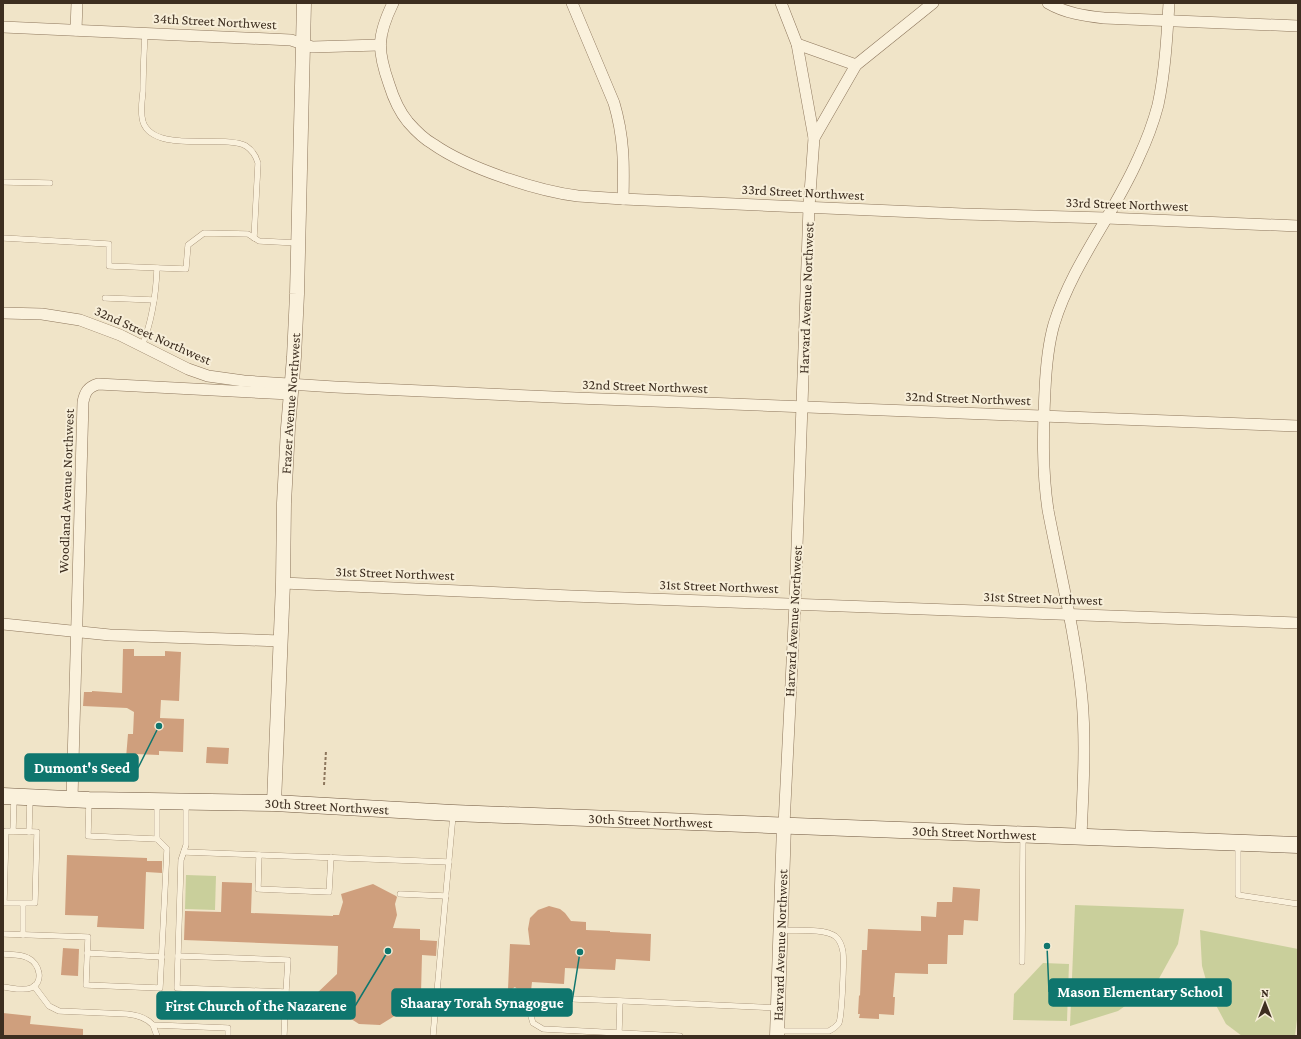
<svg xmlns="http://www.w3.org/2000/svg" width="1301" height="1039" font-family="'Crimson Pro',serif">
  <rect width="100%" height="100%" fill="#f0e4c8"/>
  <g fill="#c9cf9b">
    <path d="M186 875 216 876 215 910 185 909Z"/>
    <path d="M1075 905 1184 909 1178 944 1156 984 1118 1011 1070 1026Z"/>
    <path d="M1200 930 1298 949V1011L1295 1036H1242L1226 1024 1210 994 1202 966Z"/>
    <path d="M1043 963 1069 964 1067 1021 1013 1020 1014 994Z"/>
  </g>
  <g fill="#cf9f7d">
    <path d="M123 649H134V656H165V651L181 652 179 701 161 700 160 718 184 719 183 752 159 751V755L135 754V758H126L128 734H133L134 712 127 708 83 706 84 692H92V691L122 693Z"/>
    <path d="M207 747 229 748 228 764 206 763Z"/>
    <path d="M67 855 147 858V861H162V873L146 872 144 929 97 927 98 916 65 915Z"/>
    <path d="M222 882 252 883 251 913 333 916V915H339L343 902 341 894 373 884 396 896 397 897 395 904 397 915 393 928 420 929V940L437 941 436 956 422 955 421 993 425 997 380 1025 359 1024 345 1015 343 1018 314 996 337 974 338 946 184 940 185 911 221 912Z"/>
    <path d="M953 887 980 889 978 921 964 920 963 935H948L947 964H928V974L895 973 893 997H895L894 1015 879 1014V1019L859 1018 860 1014H858L859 995 860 996 862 950H867L868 929 921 931V916L936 917 937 902H952Z"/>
    <path d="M549 906 560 909 565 913 571 921 586 922V930L610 931V932L651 934 650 961 616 959 615 970 565 968 564 984 532 982 531 991 518 990 515 987 510 990 508 989 510 944 530 945 528 929 530 918 538 910Z"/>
    <path d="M63 948 79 949 78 976 61 975Z"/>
    <path d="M3 1013 31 1016 30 1024 83 1029V1036H3Z"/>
  </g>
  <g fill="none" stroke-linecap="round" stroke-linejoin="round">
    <defs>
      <g id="service">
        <path d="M145 33C144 52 143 72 143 91 142 101 140 112 143 122 154 154 224 134 246 146 252 150 256 156 258 163L254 238"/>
        <path d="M3 182 50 183"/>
        <path d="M3 238 109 244V266L186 269 188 245 204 233 248 234 259 241 297 243"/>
        <path d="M105 298 154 300"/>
        <path d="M142 346C152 321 156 295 157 268"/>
        <path d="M186 804V845L181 860 177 988 286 992 284 1036"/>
        <path d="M13 831 14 798"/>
        <path d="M29 832 30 798"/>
        <path d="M157 839V803"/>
        <path d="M1238 843V895L1298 904"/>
        <path d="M184 852 449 862"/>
        <path d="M259 855 258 889 329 892 331 857"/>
        <path d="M400 894 446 896"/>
        <path d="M3 934 88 937 86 985 160 988 167 849 157 839 88 836 89 802"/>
        <path d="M23 935V903H35L37 832 6 831 4 903H23"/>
        <path d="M87 953 162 957"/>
        <path d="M3 954C11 955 21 954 28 958 39 963 45 982 31 988 23 991 12 988 3 987"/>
        <path d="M178 956 288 960 286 992"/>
        <path d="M1022 962 1023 836"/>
        <path d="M34 986 49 1006 59 1011 127 1014C137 1015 146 1017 153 1025L228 1028V1036"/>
        <path d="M514 991 513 1012 530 1013"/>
        <path d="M153 1025 157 1036"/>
        <path d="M777 1031H829C833 1029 836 1027 839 1023 842 1015 844 963 843 952 842 946 840 940 835 936 824 928 795 931 781 930"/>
        <path d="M619 1033 620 1001"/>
        <path d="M433 1036 453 815"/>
        <path d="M680 1036 543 1029 533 1023 530 1013C532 1004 538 999 547 998L625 1001 778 1008"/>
      </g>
      <g id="minor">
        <path d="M393 3C377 36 377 50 389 84 393 97 399 111 408 122 415 130 424 139 433 144 467 168 537 191 578 196 593 197 608 198 623 199L963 214 1106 218 1298 226"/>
        <path d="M572 3 614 103C624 137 624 164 623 199"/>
        <path d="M781 3 797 44 814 138 809 207 795 603 784 825"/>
        <path d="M1048 3C1065 13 1085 16 1104 18L1298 26"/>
        <path d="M3 27 291 40 312 47 379 45"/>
        <path d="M76 30 77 3"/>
        <path d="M797 44 856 65"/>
        <path d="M814 138 856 65 933 3"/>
        <path d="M3 313 42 314 80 320 120 335 188 369 208 376 244 381 335 387 576 398 1298 426"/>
        <path d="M283 583 571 596 1298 623"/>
        <path d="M3 624 110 635 281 641"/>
        <path d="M72 799 83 402C85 392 88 387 98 384L290 394"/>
        <path d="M1081 836C1083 790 1086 744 1082 699 1076 636 1060 573 1048 510 1042 470 1043 430 1045 390 1046 368 1048 345 1054 324 1073 263 1113 216 1138 159 1146 142 1153 124 1158 105 1165 72 1167 37 1169 3"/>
      </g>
      <g id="tertiary">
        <path id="s1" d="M274 803 283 583 284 503 288 428 294 357 297 294 304 3"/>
        <path id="s2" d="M777 1036 784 825"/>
      </g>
      <g id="secondary">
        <path id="s3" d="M3 796 89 800 274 803 453 813 1298 845"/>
      </g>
    </defs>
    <use href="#service" stroke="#8d765c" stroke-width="6"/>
    <use href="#minor" stroke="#8d765c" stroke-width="12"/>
    <use href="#tertiary" stroke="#8d765c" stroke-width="15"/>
    <use href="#secondary" stroke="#6f573f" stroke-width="17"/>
    <path stroke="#8d765c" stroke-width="2" stroke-dasharray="3 2" stroke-linecap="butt" d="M324 785 326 751"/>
    <use href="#service" stroke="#faf1dc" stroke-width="5.5"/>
    <use href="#minor" stroke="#faf1dc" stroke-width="11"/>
    <use href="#tertiary" stroke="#faf1dc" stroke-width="14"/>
    <use href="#secondary" stroke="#faf1dc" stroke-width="16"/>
  </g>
  <g text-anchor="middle" stroke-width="4" stroke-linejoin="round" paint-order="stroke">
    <g font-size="14" fill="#3d2e20" stroke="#f7eed8">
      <text transform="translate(215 21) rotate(3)" y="5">34th Street Northwest</text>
      <text transform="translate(803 192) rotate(3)" y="5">33rd Street Northwest</text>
      <text transform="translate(1127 204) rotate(2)" y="5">33rd Street Northwest</text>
      <text transform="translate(806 298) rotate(-88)" y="5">Harvard Avenue Northwest</text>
      <text transform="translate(153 335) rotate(24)" y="5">32nd Street Northwest</text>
      <text transform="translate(645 386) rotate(2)" y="5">32nd Street Northwest</text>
      <text transform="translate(968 398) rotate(2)" y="5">32nd Street Northwest</text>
      <text dy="5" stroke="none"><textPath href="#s1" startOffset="400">Frazer Avenue Northwest</textPath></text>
      <text transform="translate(66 491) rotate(-88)" y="5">Woodland Avenue Northwest</text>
      <text transform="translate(395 573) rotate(2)" y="5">31st Street Northwest</text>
      <text transform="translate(719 586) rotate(2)" y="5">31st Street Northwest</text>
      <text transform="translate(1043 598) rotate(2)" y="5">31st Street Northwest</text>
      <text transform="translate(793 621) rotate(-87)" y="5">Harvard Avenue Northwest</text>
      <text dy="5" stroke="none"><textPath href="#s3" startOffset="324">30th Street Northwest</textPath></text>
      <text dy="5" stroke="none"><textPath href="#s3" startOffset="648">30th Street Northwest</textPath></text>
      <text dy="5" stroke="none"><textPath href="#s3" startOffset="972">30th Street Northwest</textPath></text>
      <text dy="5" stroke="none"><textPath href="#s2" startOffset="91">Harvard Avenue Northwest</textPath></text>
    </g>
  </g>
  <path fill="none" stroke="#0f766e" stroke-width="1.5" d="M159 726L138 768M1047 946L1049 992M580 952L572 1002M388 951L355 1006"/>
  <g fill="#0f766e" stroke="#f7eed8" stroke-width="1.5">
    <circle cx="159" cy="726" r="4"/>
    <circle cx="1047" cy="946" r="4"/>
    <circle cx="580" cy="952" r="4"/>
    <circle cx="388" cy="951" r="4"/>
  </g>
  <g fill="#0f766e" stroke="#0f766e" stroke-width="1.5">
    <rect x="25" y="754" width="113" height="27" rx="4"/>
    <rect x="1049" y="979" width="182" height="27" rx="4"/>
    <rect x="392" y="989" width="180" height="27" rx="4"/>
    <rect x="157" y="992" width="198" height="27" rx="4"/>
  </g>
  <g font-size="15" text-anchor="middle" font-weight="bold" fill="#fff">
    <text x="82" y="773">Dumont's Seed</text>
    <text x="1140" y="997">Mason Elementary School</text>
    <text x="482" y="1008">Shaaray Torah Synagogue</text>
    <text x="256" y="1011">First Church of the Nazarene</text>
  </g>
  <rect width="1301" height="1039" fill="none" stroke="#3d2e20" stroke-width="8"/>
  <g transform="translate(1265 1003)" stroke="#f7eed8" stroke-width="3" paint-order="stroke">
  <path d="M0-3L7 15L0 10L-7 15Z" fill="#3d2e20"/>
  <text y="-6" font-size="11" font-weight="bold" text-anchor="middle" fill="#3d2e20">N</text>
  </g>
</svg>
